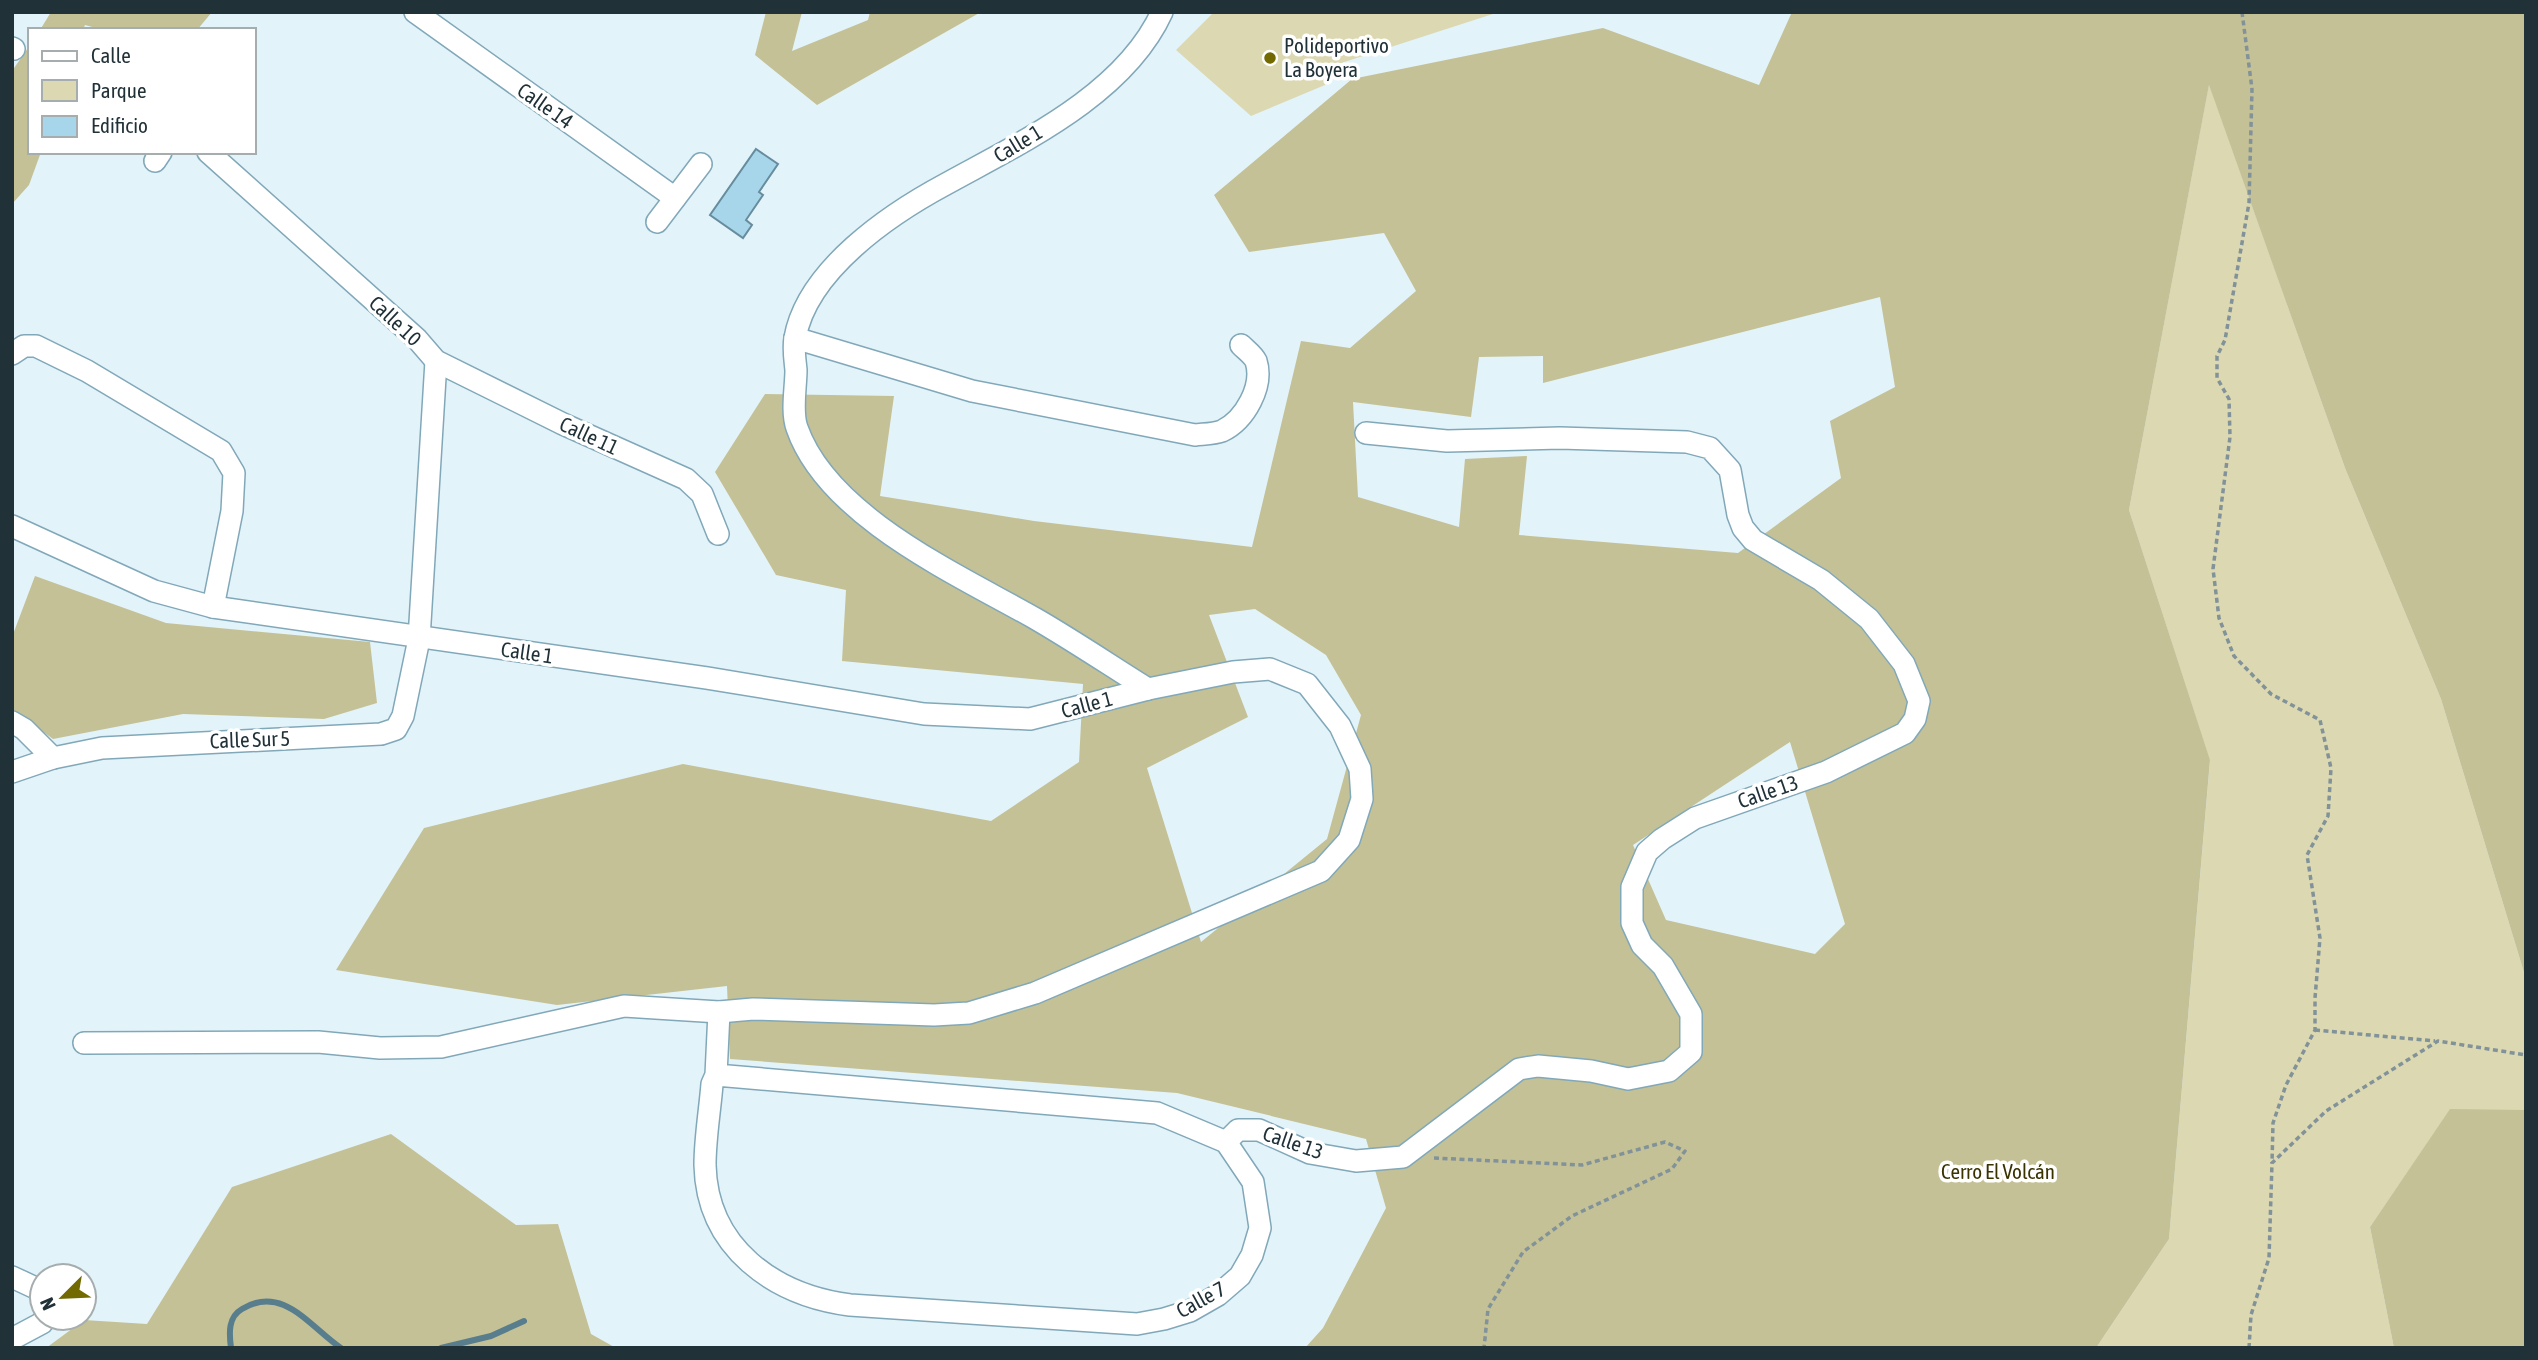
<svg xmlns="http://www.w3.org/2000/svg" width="2538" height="1360" font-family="'Asap Condensed',sans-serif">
  <rect width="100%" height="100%" fill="#e3f3fa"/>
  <g fill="#dcd9b2">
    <path d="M1214 12H1499L1329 67 1325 85 1251 116 1176 50Z"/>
    <path d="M2209 84 2345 468 2441 699 2526 979V1110H2450L2370 1227 2394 1348H2096L2169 1239 2210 761 2129 510Z"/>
  </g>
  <g fill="#c4c196" fill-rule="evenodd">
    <path d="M51 12H212L197 30H103L85 25 83 30H40Z"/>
    <path d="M766 12H802L792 51 868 20 870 12H981L817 105 755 55Z"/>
    <path d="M1792 12H2526V979L2441 699 2345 468 2209 85 2129 510 2210 760 2169 1239 2096 1348H1305L1323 1328 1386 1208 1366 1139 1177 1093 730 1059 727 986 557 1005 336 970 424 828 683 764 991 821 1079 762 1083 684 842 661 846 590 776 575 715 472 765 394 894 396 880 496 1034 521 1252 547 1301 341 1350 348 1416 291 1384 233 1249 252 1214 195 1352 79 1603 28 1759 85ZM1880 297 1895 387 1830 421 1841 478 1738 553 1519 535 1527 456 1465 459 1459 527 1358 497 1353 402 1471 417 1479 357 1543 356V383ZM1255 609 1326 655 1361 715 1327 839 1201 942 1147 768 1248 717 1209 615ZM1790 742 1845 924 1815 954 1666 920 1633 845Z"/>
    <path d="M30 45V152H41L29 185 12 204V71Z"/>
    <path d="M35 576 166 623 370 642 377 703 324 719 183 714 53 739 12 709V637Z"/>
    <path d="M2450 1109 2526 1110V1348H2394L2370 1227Z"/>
    <path d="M391 1134 516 1225 558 1224 591 1334 616 1348H46L84 1320 147 1324 232 1187Z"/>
  </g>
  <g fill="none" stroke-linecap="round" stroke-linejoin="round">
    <g stroke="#587d8d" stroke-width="6">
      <path d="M231 1348C229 1333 228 1317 242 1309 283 1284 310 1327 341 1348"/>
      <path d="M441 1348 491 1336 524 1321"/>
    </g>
  </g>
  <path fill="#a7d6eb" stroke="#668c9d" stroke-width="2" d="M756 149 778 164 759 192 763 195 746 220 752 225 743 238 710 215Z"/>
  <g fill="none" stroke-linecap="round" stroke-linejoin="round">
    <defs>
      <g id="street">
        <path d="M415 12 675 198"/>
        <path d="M12 48 14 49"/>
        <path d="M208 152 417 339 436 361 563 424 686 479 702 494 718 534"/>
        <path d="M155 161 161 152"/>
        <path d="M657 222 701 164"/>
        <path d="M795 338 972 391 1195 435C1203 434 1214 434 1222 431 1245 420 1264 386 1256 361 1253 355 1246 350 1241 345"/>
        <path d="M12 354 24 346H36L87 371 221 451 234 473 232 511 213 607"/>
        <path d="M12 526 154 591 213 607 707 678 924 714 1030 719 1148 689 1233 672 1270 669 1307 684 1340 726 1360 769 1362 799 1349 840 1321 871 1035 993 969 1013 934 1015 753 1009 719 1012 624 1006 441 1047 380 1048 318 1042 84 1043"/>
        <path d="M1148 689C1111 666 1074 641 1036 619 959 575 828 517 797 428 791 412 796 387 796 370 795 360 793 348 795 338 807 270 890 214 946 184 1022 142 1124 95 1162 12"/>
        <path d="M12 722 24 729 53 758"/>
        <path d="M12 772 53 758 102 748 381 734 396 729 403 716 419 639 436 361"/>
        <path d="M716 1075 1157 1113 1226 1142 1253 1182 1260 1228 1252 1255 1240 1276 1218 1295 1190 1311 1164 1319 1137 1324 850 1305C774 1295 707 1248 705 1165 705 1138 710 1110 712 1084L716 1075 719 1012"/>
        <path d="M1226 1142 1238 1130H1259L1310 1153 1356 1161 1403 1157 1519 1069 1538 1066 1591 1071 1628 1079 1669 1071 1691 1052V1014L1663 966 1642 945 1632 923V887L1647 852 1662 839 1695 818 1826 772 1905 733 1915 719 1919 701 1904 664 1869 619 1821 580 1753 540 1743 528 1738 515 1730 470 1710 448 1687 442 1560 438 1447 441 1366 433"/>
        <path d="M12 1277 42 1291"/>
        <path d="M12 1339 42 1323 45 1318"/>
      </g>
    </defs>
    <use href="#street" stroke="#81a8b9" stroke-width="24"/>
    <g stroke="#829299" stroke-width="3.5" stroke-dasharray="5 3.5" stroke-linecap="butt">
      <path d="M2242 12 2252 89 2249 203 2225 340 2217 356V378L2229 399 2230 437 2213 569 2219 618 2234 656 2271 694 2320 720 2331 768 2328 816 2307 855 2320 938 2315 998V1030L2286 1085 2273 1123 2272 1163"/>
      <path d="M2315 1030 2435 1041"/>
      <path d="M1434 1158 1582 1165 1665 1142 1685 1151 1672 1169 1572 1216 1523 1252 1488 1309 1484 1348"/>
      <path d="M2249 1348 2251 1315 2269 1258 2272 1163 2326 1111 2438 1041 2526 1055"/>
    </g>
    <use href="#street" stroke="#fff" stroke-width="21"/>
  </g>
  <circle fill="#726900" stroke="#fff" stroke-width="2.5" cx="1270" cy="58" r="7"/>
  <g text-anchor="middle" stroke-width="7" stroke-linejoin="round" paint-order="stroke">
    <g font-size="21" fill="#213138" stroke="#fff" text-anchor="start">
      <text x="1284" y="53">Polideportivo<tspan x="1284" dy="24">La Boyera</tspan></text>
    </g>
    <g font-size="21" fill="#213138" stroke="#fff">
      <text transform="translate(545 106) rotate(35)" y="7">Calle 14</text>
      <text transform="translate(1018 144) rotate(-31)" y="7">Calle 1</text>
      <text transform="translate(395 321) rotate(43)" y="7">Calle 10</text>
      <text transform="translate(589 436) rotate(25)" y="7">Calle 11</text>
      <text transform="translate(527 653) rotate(8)" y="7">Calle 1</text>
      <text transform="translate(1087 705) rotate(-15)" y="7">Calle 1</text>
      <text transform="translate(250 740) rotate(-2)" y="7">Calle Sur 5</text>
      <text transform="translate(1768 792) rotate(-19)" y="7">Calle 13</text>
      <text transform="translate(1293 1143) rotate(19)" y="7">Calle 13</text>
      <text transform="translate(1201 1300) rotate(-29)" y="7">Calle 7</text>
    </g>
    <g font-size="21" fill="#393300" stroke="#fff">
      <text x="1998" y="1179">Cerro El Volcán</text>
    </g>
  </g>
  <rect width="2538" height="1360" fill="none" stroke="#213138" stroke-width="28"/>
  <rect x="28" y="28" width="228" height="126" fill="#ffffff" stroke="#a6adaf" stroke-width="2"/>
  <rect x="42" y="51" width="35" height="10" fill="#ffffff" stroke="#a6adaf" stroke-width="2"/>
  <text x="91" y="63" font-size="21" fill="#213138">Calle</text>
  <rect x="42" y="80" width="35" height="21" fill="#dcd9b2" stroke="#a6adaf" stroke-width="2"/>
  <text x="91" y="98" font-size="21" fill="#213138">Parque</text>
  <rect x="42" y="116" width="35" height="21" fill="#a7d6eb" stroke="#a6adaf" stroke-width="2"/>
  <text x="91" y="133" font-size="21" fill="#213138">Edificio</text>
  <g transform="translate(63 1297) rotate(246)"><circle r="33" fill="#ffffff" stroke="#a6adaf" stroke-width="2"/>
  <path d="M0-5L12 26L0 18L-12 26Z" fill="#726900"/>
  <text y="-10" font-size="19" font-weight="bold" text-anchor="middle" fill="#213138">N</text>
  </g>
</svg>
